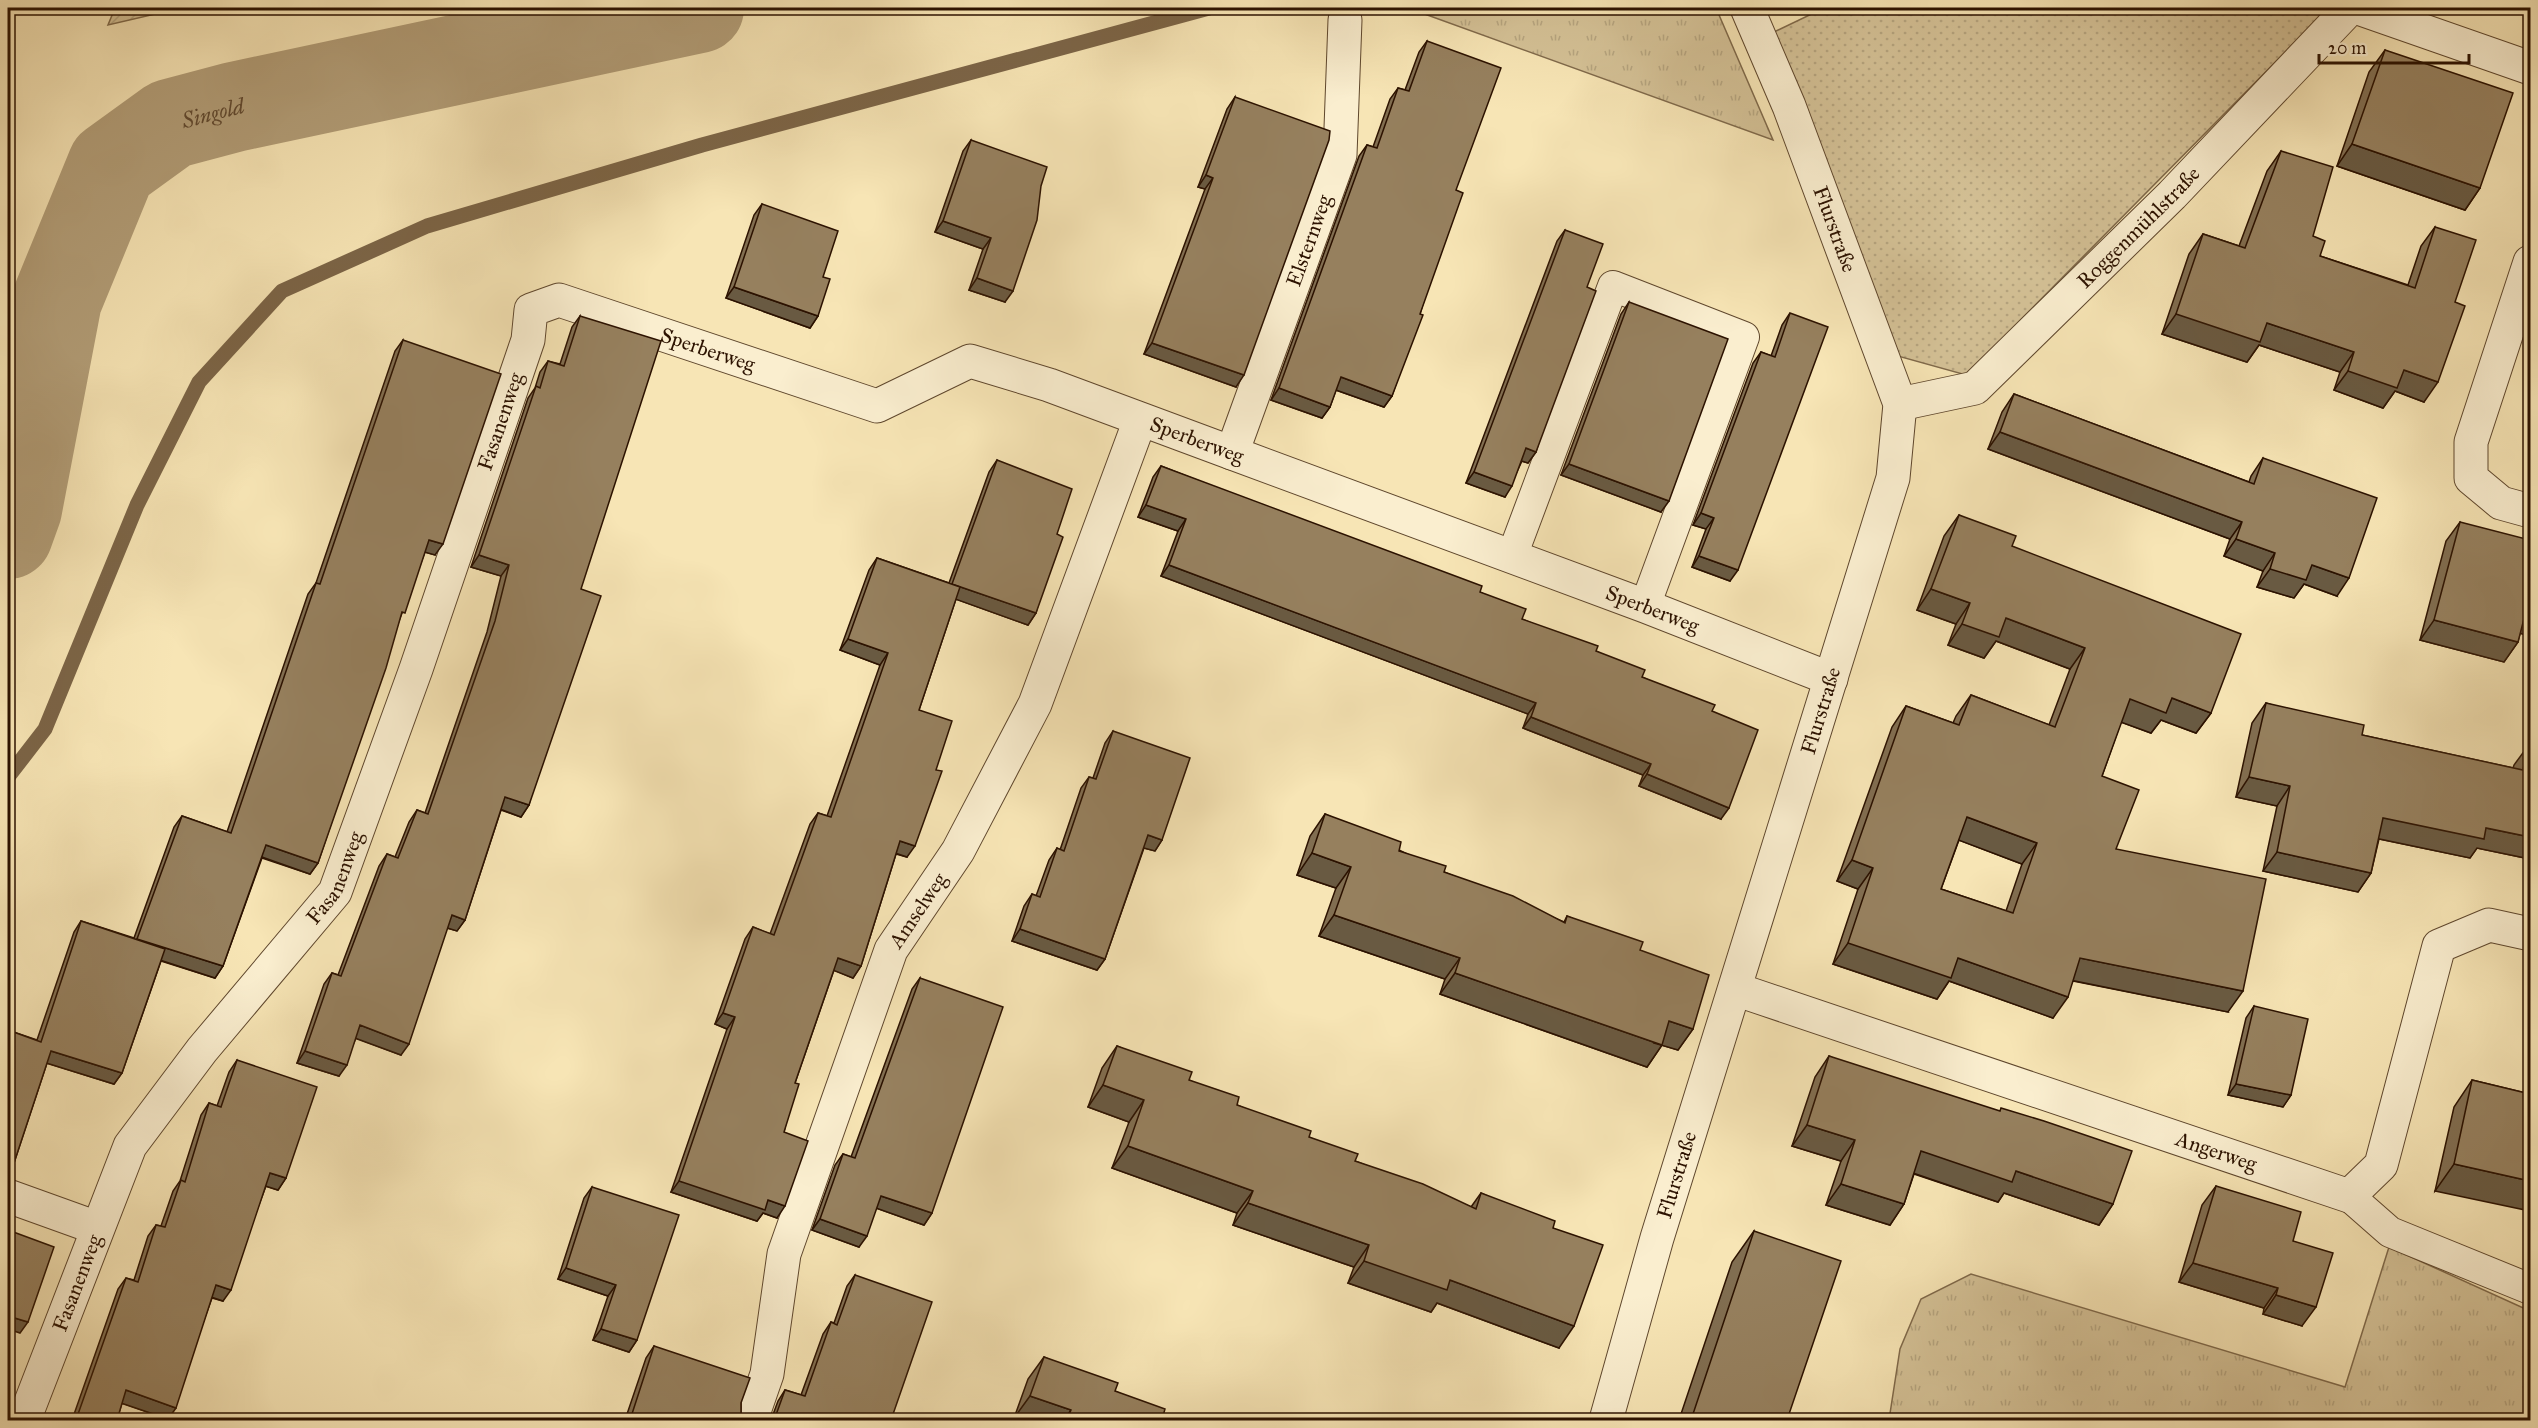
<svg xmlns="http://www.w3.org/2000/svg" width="2538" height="1428" font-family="'IM FELL Great Primer',serif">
  <defs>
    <pattern id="grass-tufts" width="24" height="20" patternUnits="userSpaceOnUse" patternTransform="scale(1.5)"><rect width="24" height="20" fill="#d4c196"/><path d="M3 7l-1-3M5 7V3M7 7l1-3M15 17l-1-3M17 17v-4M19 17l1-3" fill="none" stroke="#b6a580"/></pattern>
    <pattern id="park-dots" width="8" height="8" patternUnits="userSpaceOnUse" patternTransform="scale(1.5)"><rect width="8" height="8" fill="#d4c196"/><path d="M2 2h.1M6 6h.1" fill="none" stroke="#b6a580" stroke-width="1.8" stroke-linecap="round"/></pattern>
    <pattern id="garden-furrows" width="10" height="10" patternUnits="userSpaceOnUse" patternTransform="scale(1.5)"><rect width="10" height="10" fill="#d4c196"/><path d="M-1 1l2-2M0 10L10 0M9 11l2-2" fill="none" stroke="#b6a580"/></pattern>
  </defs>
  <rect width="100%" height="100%" fill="#f7e5b5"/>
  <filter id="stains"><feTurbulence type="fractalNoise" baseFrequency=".00333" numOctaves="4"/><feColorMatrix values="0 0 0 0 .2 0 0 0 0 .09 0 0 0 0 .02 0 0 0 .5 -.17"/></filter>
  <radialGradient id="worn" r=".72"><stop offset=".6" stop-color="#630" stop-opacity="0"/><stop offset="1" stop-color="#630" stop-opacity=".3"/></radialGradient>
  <g fill="url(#grass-tufts)" stroke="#806a4b" stroke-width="1.5">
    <path d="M1408 8H1716L1773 140Z"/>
    <path d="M2389 1247 2530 1311V1420H1889L1900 1349 1921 1299 1971 1274 2345 1387Z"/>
  </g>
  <path fill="url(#park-dots)" stroke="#806a4b" stroke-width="1.5" d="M1824 8H2327L2321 16 1966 375 1894 355 1774 32Z"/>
  <path fill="url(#garden-furrows)" stroke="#806a4b" stroke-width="1.5" d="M115 8H181L108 25Z"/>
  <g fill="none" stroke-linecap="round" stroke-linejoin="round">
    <path stroke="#7c6547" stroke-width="15" d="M8 777 45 729 137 505 199 382 282 291 427 226 702 145 1209 8"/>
    <path stroke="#b29d77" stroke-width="90" id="s1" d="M8 534 17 509 57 300 112 166 170 124 234 107 699 8"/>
    <defs>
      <g id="service">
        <path d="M1512 556 1613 286 1744 337 1645 606"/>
        <path d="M2349 1196 2390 1232 2530 1289"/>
      </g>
      <g id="minor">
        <path d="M2358 8 2530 68"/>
        <path d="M2530 262 2471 442V478L2501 503 2530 511"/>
        <path id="s2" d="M1900 404 1975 388 2172 195 2350 8"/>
        <path id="s3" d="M1232 453 1340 155 1345 20"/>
        <path id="s4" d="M1735 989 2349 1196 2381 1165 2439 946 2489 925 2530 934"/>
        <path d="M8 1196 97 1228"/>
        <path id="s5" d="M24 1420 130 1146 202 1050 335 892 416 669 528 340 531 310 559 300 877 406 970 361 1049 385 1232 453 1645 606 1831 679"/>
        <path id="s6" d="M751 1420 767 1374 784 1254 891 950 958 851 1035 704 1140 420"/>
        <path id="s7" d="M1606 1420 1657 1238 1893 478 1900 404 1789 106 1747 8"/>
      </g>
    </defs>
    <use href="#service" stroke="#5f472d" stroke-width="32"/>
    <use href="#minor" stroke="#5f472d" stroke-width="35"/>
    <use href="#service" stroke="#faeecf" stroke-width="30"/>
    <use href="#minor" stroke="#faeecf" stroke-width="33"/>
  </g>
  <g fill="#816e51" stroke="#2c1200" stroke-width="1.5" fill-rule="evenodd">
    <path d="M1427 41 1456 190 1420 314 1392 396 1384 407 1336 390 1330 407 1322 418 1271 400 1359 156 1367 145 1373 147 1390 99 1398 88 1405 90 1419 52Z"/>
    <path d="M2385 50 2480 188 2465 210 2337 166 2369 72Z"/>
    <path d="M1235 97 1236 387 1144 354 1205 189 1198 187 1227 109Z"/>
    <path d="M971 140 1005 302 969 290 983 249 935 232 963 151Z"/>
    <path d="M2281 151 2320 256 2408 285 2421 246 2435 227 2455 302 2424 402 2395 391 2383 408 2334 390 2340 372 2259 345 2247 362 2162 334 2189 254 2203 234 2239 246 2267 171Z"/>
    <path d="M762 204 823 277 818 316 810 328 726 298 754 215Z"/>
    <path d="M1565 230 1587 287 1536 452 1528 463 1522 461 1505 497 1466 483 1557 241Z"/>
    <path d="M1629 302 1661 512 1561 475 1621 314Z"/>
    <path d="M1790 313 1730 581 1692 567 1706 529 1693 525 1753 363 1761 352 1771 356 1782 325Z"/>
    <path d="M580 316 581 589 529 805 521 817 501 810 465 920 457 931 447 928 401 1055 356 1038 339 1076 297 1063 324 984 332 973 338 975 379 866 387 854 395 857 409 822 417 810 425 813 487 632 501 576 471 567 528 398 535 388 540 372 548 361 560 364 572 327Z"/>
    <path d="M403 340 435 555 425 552 399 621 318 863 310 874 262 858 223 966 215 978 161 961 122 1073 114 1084 47 1063 13 1166 8 1174V1030L37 1040 74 932 81 921 134 938 174 827 182 816 227 832 308 594 316 583 395 351Z"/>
    <path d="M2014 394 2249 482 2251 476 2263 458 2337 596 2304 584 2294 598 2257 587 2263 571 2224 556 2230 539 1988 449 2002 412Z"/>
    <path d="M997 460 1057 534 1036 613 1028 625 956 599 919 710 936 770 907 857 896 854 861 966 853 978 834 970 795 1083 784 1132 777 1218 763 1213 757 1221 671 1192 727 1029 715 1024 745 939 753 927 770 934 810 824 818 813 827 816 880 665 840 650 869 570 877 558 949 583 989 472Z"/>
    <path d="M1161 466 1480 592 1522 619 1596 651 1642 677 1712 711 1721 819 1639 786 1643 775 1523 728 1528 714 1161 576 1178 531 1138 517 1153 477Z"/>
    <path d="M1959 515 2012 546 2211 713 2196 733 2161 720 2151 733 2121 722 2102 776 2116 849 2228 1012 2073 981 2053 1018 1949 981 1937 999 1833 964 1858 889 1837 881 1892 727 1906 706 1953 723 1956 716 1971 695 2049 725 2070 669 1996 641 1984 658 1948 645 1956 624 1917 610 1944 536ZM1959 840 2022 864 2006 911 1941 889Z"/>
    <path d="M2460 522 2530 636 2520 633 2518 642 2504 662 2420 640 2446 541Z"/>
    <path d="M2266 703 2362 735 2513 768 2514 765 2528 746H2530V859L2477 848 2470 858 2379 839 2371 873 2358 892 2263 871 2277 806 2236 797 2252 723Z"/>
    <path d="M1113 731 1162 840 1155 851 1144 848 1105 959 1097 970 1012 941 1024 906 1032 894 1036 896 1049 860 1057 848 1060 850 1081 788 1089 777 1093 778 1105 743Z"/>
    <path d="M1325 814 1444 872 1564 922 1567 916 1640 950 1693 1029 1678 1050 1662 1045 1647 1067 1440 994 1445 979 1319 936 1336 888 1297 875 1310 836Z"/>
    <path d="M920 978 932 1213 924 1225 876 1208 859 1247 812 1230 835 1165 843 1154 851 1157 912 989Z"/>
    <path d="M2254 1006 2291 1095 2283 1107 2228 1095 2246 1018Z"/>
    <path d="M1117 1046 1189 1080 1237 1105 1309 1137 1355 1161 1471 1207 1481 1193 1553 1228 1559 1348 1437 1303 1431 1312 1348 1283 1354 1267 1233 1225 1237 1213 1112 1168 1129 1122 1088 1107 1102 1068Z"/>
    <path d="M1829 1056 2113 1204 2099 1225 2004 1193 1998 1202 1914 1174 1904 1204 1890 1225 1826 1205 1841 1161 1792 1146 1815 1077Z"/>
    <path d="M237 1060 286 1178 278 1190 266 1186 223 1301 212 1298 168 1419 122 1403 117 1420H72L118 1289 126 1278 134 1280 148 1236 156 1225 161 1226 173 1191 180 1181 201 1115 209 1103 217 1106 229 1072Z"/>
    <path d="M2472 1080 2530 1094 2435 1191 2454 1107Z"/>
    <path d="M2216 1186 2293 1241 2302 1326 2263 1314 2264 1308 2179 1282 2202 1205Z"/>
    <path d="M592 1187 637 1340 629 1352 593 1340 608 1296 558 1279 584 1198Z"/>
    <path d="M1754 1231 1787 1420H1679L1732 1262Z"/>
    <path d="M855 1275 891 1420H771L778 1401 785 1390 801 1395 823 1334 831 1322 834 1323 847 1286Z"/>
    <path d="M654 1346 741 1403V1413L744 1420H625L646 1358Z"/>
    <path d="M1044 1357 1115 1391 1163 1416 1175 1420H1021L1014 1418 1028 1379Z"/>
  </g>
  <g fill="#695a42" stroke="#2c1200" stroke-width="1.5">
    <path d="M2352 144 2480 188 2465 210 2337 166Z"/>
    <path d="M1206 175 1213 178 1205 189 1198 187Z"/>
    <path d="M943 221 991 238 983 249 935 232Z"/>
    <path d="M977 278 1013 291 1005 302 969 290Z"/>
    <path d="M734 287 818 316 810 328 726 298Z"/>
    <path d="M2176 314 2267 323 2354 352 2340 372 2259 345 2247 362 2162 334Z"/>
    <path d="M1152 343 1244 375 1236 387 1144 354Z"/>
    <path d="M2404 370 2438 382 2424 402 2395 391 2383 408 2334 390 2348 371Z"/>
    <path d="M1341 377 1392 396 1384 407 1333 389Z"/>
    <path d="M1279 388 1330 407 1322 418 1271 400Z"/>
    <path d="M2000 432 2242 522 2230 539 1988 449Z"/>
    <path d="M1526 448 1536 452 1528 463 1518 460Z"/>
    <path d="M1569 464 1669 501 1661 512 1561 475Z"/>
    <path d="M1474 472 1512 486 1505 497 1466 483Z"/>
    <path d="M1146 505 1186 519 1178 531 1138 517Z"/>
    <path d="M1701 513 1714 518 1706 529 1693 525Z"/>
    <path d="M2236 539 2275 553 2263 571 2224 556Z"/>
    <path d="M429 540 443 544 435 555 421 551Z"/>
    <path d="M479 555 509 565 501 576 471 567Z"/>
    <path d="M1699 556 1738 570 1730 581 1692 567Z"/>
    <path d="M1169 565 1536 703 1528 714 1161 576Z"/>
    <path d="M2312 565 2349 578 2337 596 2304 584 2294 598 2257 587 2270 569Z"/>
    <path d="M952 584 1036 613 1028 625 944 595Z"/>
    <path d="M1931 589 1970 603 1956 624 1917 610Z"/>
    <path d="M2526 611 2530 612V636L2512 631Z"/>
    <path d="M2006 618 2085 648 2070 669 1996 641 1984 658 1948 645 1962 624Z"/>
    <path d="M2434 620 2518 642 2504 662 2420 640Z"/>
    <path d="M848 639 888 653 880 665 840 650Z"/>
    <path d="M2172 698 2211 713 2196 733 2161 720 2151 733 2115 720 2130 699Z"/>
    <path d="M1531 717 1651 764 1643 775 1523 728Z"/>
    <path d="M1647 774 1729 808 1721 819 1639 786Z"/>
    <path d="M2249 777 2290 786 2277 806 2236 797Z"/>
    <path d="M505 797 529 805 521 817 497 808Z"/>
    <path d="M1967 817 2037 843 2022 864 1953 838Z"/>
    <path d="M2383 818 2486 828 2530 837V859L2477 848 2470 858 2370 837Z"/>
    <path d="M1148 835 1162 840 1155 851 1140 847Z"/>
    <path d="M900 841 915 846 907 857 892 852Z"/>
    <path d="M266 845 318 863 310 874 259 856Z"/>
    <path d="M2277 852 2371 873 2358 892 2263 871Z"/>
    <path d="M1312 853 1351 867 1336 888 1297 875Z"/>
    <path d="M1852 860 1873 868 1858 889 1837 881Z"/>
    <path d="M452 915 465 920 457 931 444 927Z"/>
    <path d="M1334 915 1460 958 1445 979 1319 936Z"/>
    <path d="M1020 929 1105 959 1097 970 1012 941Z"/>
    <path d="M137 939 223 966 215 978 129 950Z"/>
    <path d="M1848 943 1958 958 2068 997 2053 1018 1949 981 1937 999 1833 964Z"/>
    <path d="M838 958 861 966 853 978 830 969Z"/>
    <path d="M2080 958 2243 991 2228 1012 2065 979Z"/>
    <path d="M1455 973 1662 1045 1647 1067 1440 994Z"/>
    <path d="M723 1013 735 1017 727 1029 715 1024Z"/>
    <path d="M1669 1021 1693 1029 1678 1050 1654 1043Z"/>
    <path d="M360 1025 409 1044 401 1055 352 1037Z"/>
    <path d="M51 1051 122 1073 114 1084 43 1062Z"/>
    <path d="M305 1051 347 1065 339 1076 297 1063Z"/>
    <path d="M2236 1084 2291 1095 2283 1107 2228 1095Z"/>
    <path d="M1103 1085 1144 1100 1129 1122 1088 1107Z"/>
    <path d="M1807 1125 1855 1140 1841 1161 1792 1146Z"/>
    <path d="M1128 1146 1253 1191 1237 1213 1112 1168Z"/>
    <path d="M1921 1151 2016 1171 2113 1204 2099 1225 2004 1193 1998 1202 1907 1171Z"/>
    <path d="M2454 1164 2530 1181V1211L2435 1191Z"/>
    <path d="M13 1166 8 1174V1169Z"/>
    <path d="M270 1173 286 1178 278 1190 262 1185Z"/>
    <path d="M679 1181 768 1200 785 1206 777 1218 763 1213 757 1221 671 1192Z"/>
    <path d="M1841 1184 1904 1204 1890 1225 1826 1205Z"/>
    <path d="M881 1196 932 1213 924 1225 873 1207Z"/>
    <path d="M1248 1203 1369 1245 1354 1267 1233 1225Z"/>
    <path d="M820 1219 867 1236 859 1247 812 1230Z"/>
    <path d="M1364 1261 1450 1280 1574 1326 1559 1348 1437 1303 1431 1312 1348 1283Z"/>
    <path d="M2193 1263 2278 1288 2264 1308 2179 1282Z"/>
    <path d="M566 1268 616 1285 608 1296 558 1279Z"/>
    <path d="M216 1285 231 1290 223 1301 208 1296Z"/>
    <path d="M2276 1295 2316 1307 2302 1326 2263 1314Z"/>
    <path d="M8 1316 28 1322 20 1333 8 1329Z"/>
    <path d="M601 1329 637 1340 629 1352 593 1340Z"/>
    <path d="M126 1390 176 1408 168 1419 118 1402Z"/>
    <path d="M1030 1396 1071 1410 1064 1420H1021L1014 1418Z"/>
    <path d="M77 1417 86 1420H74Z"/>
  </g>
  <g fill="#96805e" stroke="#2c1200" stroke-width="1.5" fill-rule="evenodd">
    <path d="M1427 41 1501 68 1456 190 1463 193 1420 314 1423 315 1392 396 1341 377 1330 407 1279 388 1367 145 1377 148 1398 88 1409 91Z"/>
    <path d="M2385 50 2513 93 2480 188 2352 144Z"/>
    <path d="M1235 97 1330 131 1329 140 1244 375 1152 343 1213 178 1206 175Z"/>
    <path d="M971 140 1047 167 1041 186 1037 220 1013 291 977 278 991 238 943 221Z"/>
    <path d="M2281 151 2333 167 2313 236 2325 241 2320 256 2415 288 2435 227 2476 240 2455 302 2465 306 2438 382 2404 370 2397 388 2348 371 2354 352 2267 323 2260 342 2176 314 2203 234 2245 248Z"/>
    <path d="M762 204 838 231 823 277 830 279 818 316 734 287Z"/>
    <path d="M1565 230 1603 244 1587 287 1596 291 1536 452 1526 448 1512 486 1474 472Z"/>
    <path d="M1629 302 1728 339 1669 501 1569 464Z"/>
    <path d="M1790 313 1828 327 1738 570 1699 556 1714 518 1701 513 1761 352 1775 357Z"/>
    <path d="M580 316 661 341 581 589 601 596 529 805 505 797 465 920 452 915 409 1044 360 1025 347 1065 305 1051 332 973 341 976 387 854 398 858 417 810 428 814 495 621 509 565 479 555 536 386 540 388 548 361 564 366Z"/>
    <path d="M403 340 501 374 443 544 429 540 405 613 402 612 386 668 318 863 266 845 223 966 137 939 182 816 231 833 316 583 320 584Z"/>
    <path d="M2014 394 2254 484 2263 458 2377 498 2349 578 2312 565 2306 580 2270 569 2275 553 2236 539 2242 522 2000 432Z"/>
    <path d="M997 460 1072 489 1057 534 1063 537 1036 613 952 584Z"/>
    <path d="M1161 466 1482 586 1480 592 1526 609 1522 619 1598 646 1596 651 1645 670 1642 677 1715 705 1712 711 1758 730 1729 808 1647 774 1651 764 1531 717 1536 703 1169 565 1186 519 1146 505Z"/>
    <path d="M1959 515 2016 536 2012 546 2241 634 2211 713 2172 698 2166 713 2130 699 2102 776 2139 790 2116 849 2266 879 2243 991 2080 958 2068 997 1958 958 1951 978 1848 943 1873 868 1852 860 1906 706 1959 725 1971 695 2055 727 2085 648 2006 618 1999 637 1962 624 1970 603 1931 589ZM1967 817 2037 843 2013 913 1941 889Z"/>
    <path d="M2460 522 2530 540V612L2526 611 2518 642 2434 620Z"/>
    <path d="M877 558 960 587 919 710 952 721 936 770 942 771 915 846 900 841 861 966 838 958 795 1083 799 1084 784 1132 808 1141 785 1206 768 1200 765 1210 679 1181 735 1017 723 1013 753 927 774 935 818 813 831 817 888 653 848 639Z"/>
    <path d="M2266 703 2364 725 2362 735 2523 770 2528 746H2530V837L2486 828 2484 839 2383 818 2371 873 2277 852 2290 786 2249 777Z"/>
    <path d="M1113 731 1190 758 1162 840 1148 835 1105 959 1020 929 1032 894 1040 897 1057 848 1064 851 1089 777 1096 779Z"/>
    <path d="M1325 814 1401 842 1399 851 1446 866 1444 872 1513 896 1565 923 1567 916 1643 942 1640 950 1709 975 1693 1029 1669 1021 1662 1045 1455 973 1460 958 1334 915 1351 867 1312 853Z"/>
    <path d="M81 921 165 949 122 1073 51 1051 13 1166 8 1169V1030L41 1042Z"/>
    <path d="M920 978 1003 1007 932 1213 881 1196 867 1236 820 1219 843 1154 855 1158Z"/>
    <path d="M2254 1006 2308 1019 2291 1095 2236 1084Z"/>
    <path d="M1117 1046 1192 1072 1189 1080 1239 1097 1237 1105 1311 1131 1309 1137 1358 1154 1355 1161 1423 1184 1476 1209 1481 1193 1555 1221 1553 1228 1603 1245 1574 1326 1450 1280 1447 1290 1364 1261 1369 1245 1248 1203 1253 1191 1128 1146 1144 1100 1103 1085Z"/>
    <path d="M1829 1056 2000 1111 2001 1108 2044 1121 2132 1151 2113 1204 2016 1171 2012 1182 1921 1151 1904 1204 1841 1184 1855 1140 1807 1125Z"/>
    <path d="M237 1060 317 1087 286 1178 270 1173 231 1290 216 1285 176 1408 126 1390 117 1420H86L77 1417 126 1278 138 1282 156 1225 165 1227 181 1180 185 1182 209 1103 221 1107Z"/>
    <path d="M2472 1080 2530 1094V1181L2454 1164Z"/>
    <path d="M2216 1186 2301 1212 2293 1241 2333 1253 2316 1307 2276 1295 2278 1288 2193 1263Z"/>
    <path d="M592 1187 679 1215 637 1340 601 1329 616 1285 566 1268Z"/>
    <path d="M8 1230 54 1247 28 1322 8 1316Z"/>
    <path d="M1754 1231 1841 1261 1787 1420H1691Z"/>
    <path d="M855 1275 932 1302 891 1420H773L776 1415 785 1390 805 1396 831 1322 837 1325Z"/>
    <path d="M654 1346 750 1378 741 1403V1413L744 1420H630Z"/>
    <path d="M1044 1357 1118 1383 1115 1391 1165 1409 1163 1416 1175 1420H1067L1071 1410 1030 1396Z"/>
  </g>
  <g text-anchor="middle" stroke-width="4.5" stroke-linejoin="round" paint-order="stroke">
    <g font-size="21" fill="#2c1200" stroke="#faeecf">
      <text dy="7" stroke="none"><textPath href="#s2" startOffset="306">Roggenmühlstraße</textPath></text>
      <text transform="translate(1835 229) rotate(70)" y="7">Flurstraße</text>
      <text dy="7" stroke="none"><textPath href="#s3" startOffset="226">Elsternweg</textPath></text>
      <text dy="7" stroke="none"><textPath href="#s5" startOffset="1422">Sperberweg</textPath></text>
      <text dy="7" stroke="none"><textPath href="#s5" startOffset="1119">Fasanenweg</textPath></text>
      <text dy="7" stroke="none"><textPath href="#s5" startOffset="1944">Sperberweg</textPath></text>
      <text dy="7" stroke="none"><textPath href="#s5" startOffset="2430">Sperberweg</textPath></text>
      <text dy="7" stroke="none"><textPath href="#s7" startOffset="741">Flurstraße</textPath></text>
      <text dy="7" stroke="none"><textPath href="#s5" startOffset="633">Fasanenweg</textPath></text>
      <text dy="7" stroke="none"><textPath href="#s6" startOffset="540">Amselweg</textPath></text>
      <text dy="7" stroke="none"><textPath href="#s4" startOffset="508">Angerweg</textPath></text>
      <text dy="7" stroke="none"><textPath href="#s7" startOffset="255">Flurstraße</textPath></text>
      <text dy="7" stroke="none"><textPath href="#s5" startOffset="147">Fasanenweg</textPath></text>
    </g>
    <g font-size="22" font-style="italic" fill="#624a30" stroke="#faeecf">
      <text dy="8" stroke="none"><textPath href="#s1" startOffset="500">Singold</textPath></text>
    </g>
  </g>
  <rect width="2538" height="1428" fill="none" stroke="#f7e5b5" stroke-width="30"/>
  <rect x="9" y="9" width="2520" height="1410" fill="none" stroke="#2c1200" stroke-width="3"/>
  <rect x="15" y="15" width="2508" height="1398" fill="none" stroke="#2c1200" stroke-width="1.5"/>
  <path d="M2319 54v9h150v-9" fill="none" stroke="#2c1200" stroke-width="3"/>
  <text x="2328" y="54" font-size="18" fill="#2c1200" stroke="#faeecf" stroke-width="4.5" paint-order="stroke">20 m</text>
  <rect width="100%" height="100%" filter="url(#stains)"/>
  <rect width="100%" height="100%" fill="url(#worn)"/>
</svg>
